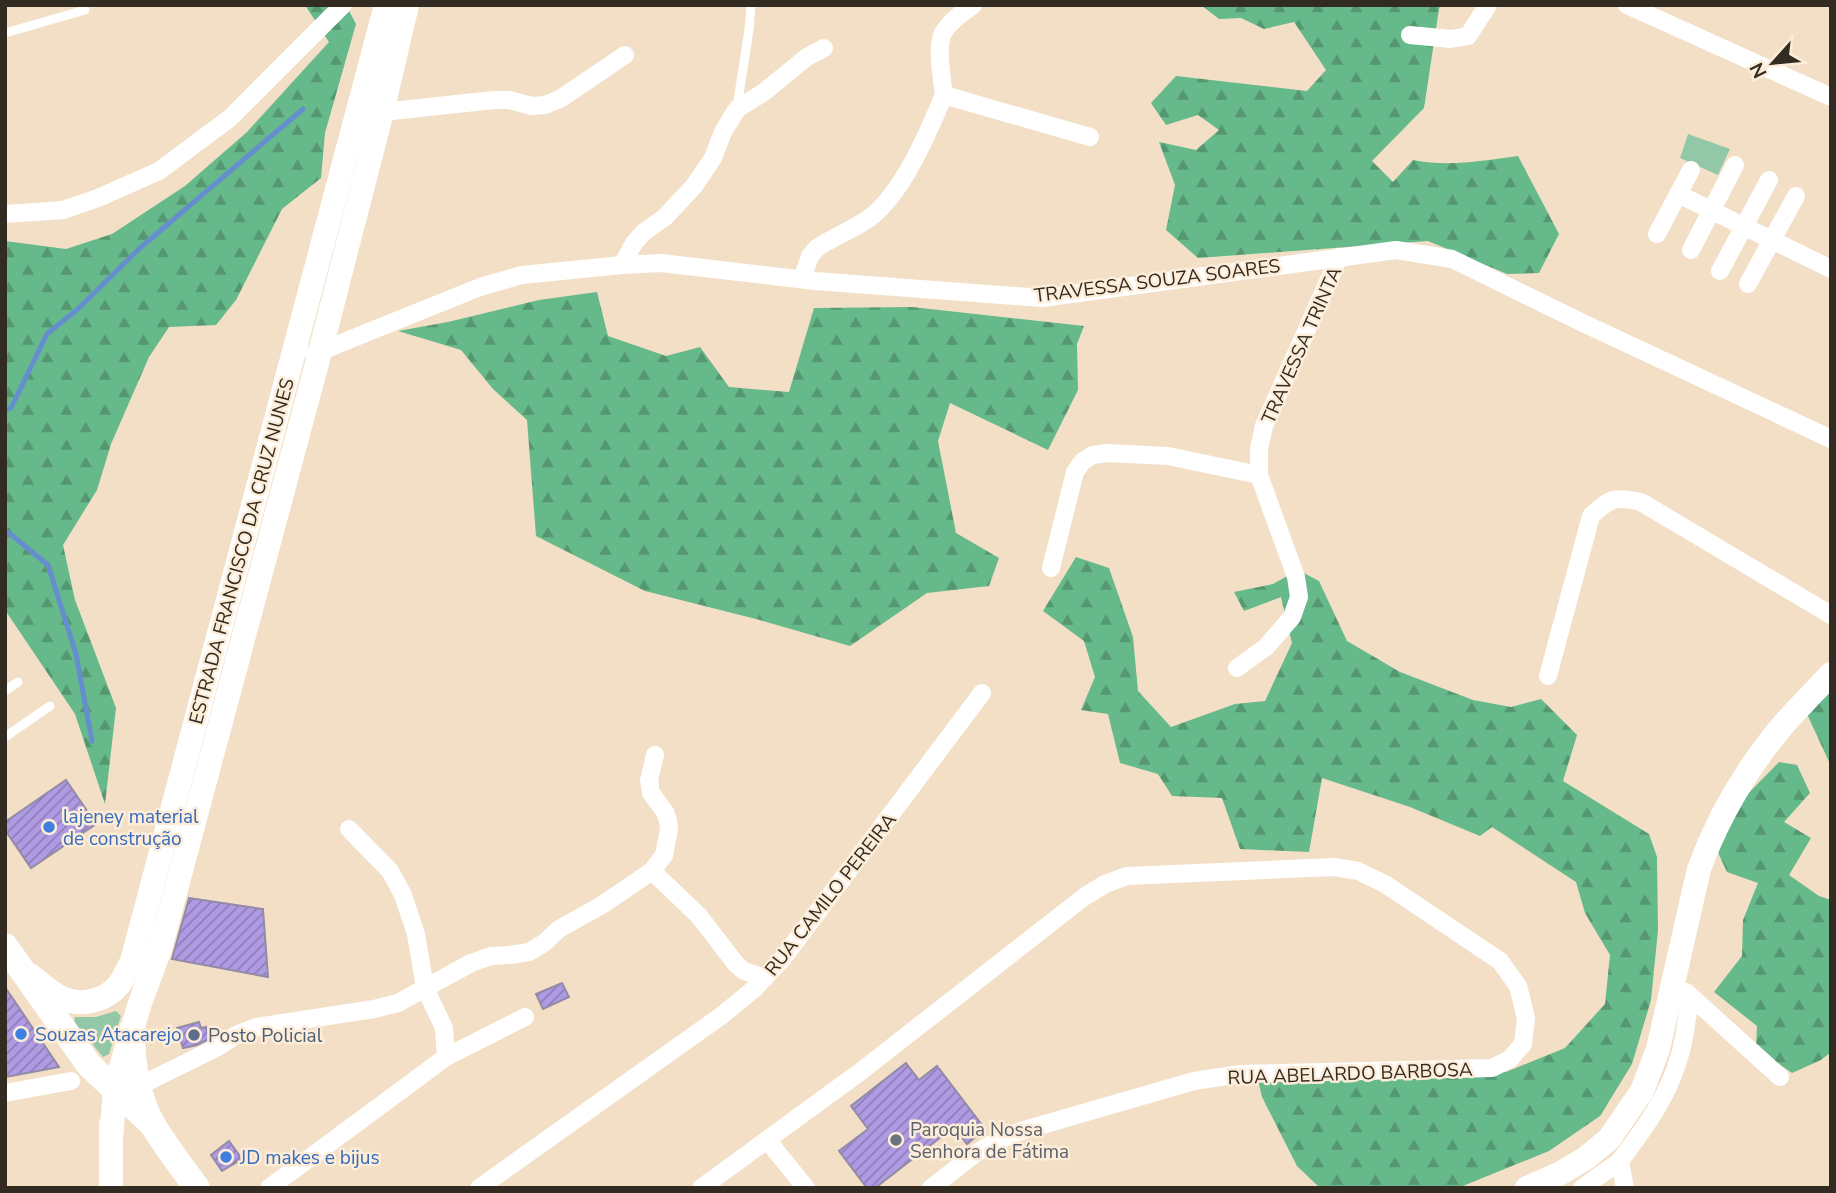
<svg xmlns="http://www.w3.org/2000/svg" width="1836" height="1193" font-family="'Nunito Sans',sans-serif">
  <defs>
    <pattern id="forest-firs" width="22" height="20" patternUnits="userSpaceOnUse" patternTransform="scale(1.75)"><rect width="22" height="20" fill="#66b98a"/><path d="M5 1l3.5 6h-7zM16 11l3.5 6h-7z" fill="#559770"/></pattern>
    <pattern id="building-hatch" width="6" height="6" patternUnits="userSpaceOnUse" patternTransform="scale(1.75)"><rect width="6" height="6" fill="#af9ae4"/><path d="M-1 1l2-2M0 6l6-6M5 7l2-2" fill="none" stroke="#8f7eb8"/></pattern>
  </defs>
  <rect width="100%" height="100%" fill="#f2dfc5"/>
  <g fill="url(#forest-firs)">
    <path d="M305 5H346L356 24 325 133 321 178 282 209 236 300 216 325 169 327 149 357 111 444 97 490 63 545 75 600 116 708 105 804 75 714 5 610V241L66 249 112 234 185 186 247 132 329 42Z"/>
    <path d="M1201 5H1441L1439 9 1424 108 1372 161 1393 182 1413 160C1448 167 1482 161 1518 156L1559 234 1539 273 1507 274 1428 241 1198 258 1166 230 1175 185 1159 142 1196 150 1219 130 1198 115 1166 125 1151 103 1176 76 1307 91 1326 70 1294 22 1264 29 1241 18 1219 19Z"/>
    <path d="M597 292 608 336 666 356 700 347 729 387 789 392 814 308 912 307 1084 326 1077 344 1078 390 1048 450 950 403 938 441 956 533 999 558 989 586 927 593 850 646 756 619 645 591 536 536 527 420 493 389 461 350 398 331 448 322 539 300Z"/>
    <path d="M1076 557 1109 568 1133 637 1138 691 1171 727 1235 704 1265 701 1292 643 1281 597 1244 611 1234 592 1273 584 1298 570 1319 581 1347 641 1400 672 1473 700 1511 707 1541 699 1577 735 1563 781 1649 834 1657 857 1658 930 1651 1000 1632 1064 1600 1116 1549 1151 1458 1188H1320L1297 1166 1262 1097 1258 1080 1437 1073 1506 1072 1565 1048 1605 1004 1610 955 1585 913 1576 882 1492 827 1480 836 1410 807 1322 778 1309 852 1240 849 1222 798 1172 796 1158 774 1120 763 1108 714 1081 710 1095 677 1084 641 1043 611Z"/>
    <path d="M1831 691V766L1807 714Z"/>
    <path d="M1779 762 1797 765 1810 793 1784 822 1811 838 1789 875 1819 896 1831 900V1052L1821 1060 1792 1073 1756 1048 1757 1026 1714 992 1742 956 1743 920 1758 883 1727 872 1715 846 1737 805Z"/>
  </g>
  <g fill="#92c8a7">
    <path d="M1688 134 1730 149 1718 175 1680 158Z"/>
    <path d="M116 1011 121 1016 109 1054 103 1057 74 1022 75 1017H96Z"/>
  </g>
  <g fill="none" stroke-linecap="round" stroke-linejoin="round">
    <g stroke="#658ecf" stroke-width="5">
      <path d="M5 410 11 408 47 334 79 308 140 248 303 109"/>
      <path d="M5 532 9 533 48 565 76 654 92 741"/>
    </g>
  </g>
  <g fill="url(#building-hatch)" stroke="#928ba6" stroke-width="2">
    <path d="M66 780 96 824 31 868 5 830V822Z"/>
    <path d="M189 898 263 909 268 977 172 959Z"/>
    <path d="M562 983 569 997 543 1009 536 994Z"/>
    <path d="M5 987 59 1067 5 1077Z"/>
    <path d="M199 1022 201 1028 206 1027 209 1039 197 1045 183 1048 177 1028Z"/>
    <path d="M906 1063 919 1080 937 1066 985 1129 967 1144 954 1127 875 1188H867L839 1151 868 1129 851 1106Z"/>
    <path d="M229 1141 242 1159 222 1171 211 1155Z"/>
  </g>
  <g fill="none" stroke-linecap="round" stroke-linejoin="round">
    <g stroke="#fff" stroke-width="9">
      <path d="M5 33 85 10"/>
      <path d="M737 107 749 30 751 5"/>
      <path d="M5 691 18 682"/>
      <path d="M5 737 50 706"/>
    </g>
    <g stroke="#fff" stroke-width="18">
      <path d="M973 5C962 13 950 21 943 33 936 47 942 79 944 95L1090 137"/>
      <path d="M1627 5 1831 97"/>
      <path d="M1410 35 1451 39 1468 36 1488 5"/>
      <path d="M371 112H382L494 100H509L532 106 545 105 560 99 625 55"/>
      <path d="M1678 194 1831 269"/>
      <path d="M5 214 63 210 98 198 159 171 230 118 343 5"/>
      <path d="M1657 234 1691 170"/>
      <path d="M1691 250 1735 165"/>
      <path d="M622 265 634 243 644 232 665 217 694 186 713 158 723 132 737 109 764 92 807 57 824 48"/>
      <path d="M1720 271 1769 180"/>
      <path d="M802 279 810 256 817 248C833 237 852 230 868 219 902 195 928 133 944 95"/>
      <path d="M1748 284 1796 196"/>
      <path d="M314 354 480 287 522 275 622 265 661 263 815 281 1042 298 1396 250 1452 259 1585 324 1831 439"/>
      <path d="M1051 568 1075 472 1083 461 1093 455 1107 453 1168 456 1259 475"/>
      <path d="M1237 668 1266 647 1292 617 1299 597 1296 577 1259 475V449L1264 426 1339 257"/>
      <path d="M1548 676 1591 516C1610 498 1615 496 1641 502L1831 615"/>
      <path d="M349 829 390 871 403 895 416 934 425 988 444 1028 446 1057"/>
      <path d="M652 871 699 916 736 964 744 971 765 978"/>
      <path d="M1686 992 1780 1077"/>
      <path d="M128 1088 139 1086 218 1047 236 1035 256 1027 374 1009 398 1003 471 963 491 956 510 955 529 952 544 943 559 929 602 905 652 871 664 855 669 829 668 820 665 812 651 793 649 780 655 755"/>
      <path d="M5 1093 71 1081"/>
      <path d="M767 1140 806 1188"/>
      <path d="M269 1188 446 1057 525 1017"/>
      <path d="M479 1188 721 1016 754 989 783 958 982 693"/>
      <path d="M701 1188 860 1072 1084 897 1105 884 1127 876 1334 867 1358 871 1385 884 1500 961 1518 986 1526 1018 1523 1044 1510 1059 1492 1068 1240 1074 1194 1081 1021 1131 997 1141 976 1153 931 1188"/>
      <path d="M1582 1188 1620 1161"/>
      <path d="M1625 1188 1620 1161C1662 1105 1685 1070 1689 997"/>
    </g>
    <g stroke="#fff" stroke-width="24">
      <path d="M30 975C40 983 50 993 62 998 78 1006 101 1002 115 989 123 982 127 970 132 961L386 5"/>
      <path d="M111 1139 115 1090 123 1060 140 1003 160 949 320 352 382 112 407 5"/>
      <path d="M111 1188V1124"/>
      <path d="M1527 1188 1561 1173 1586 1158 1609 1139 1642 1091 1658 1049 1699 869C1718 817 1747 768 1783 725 1798 708 1815 691 1831 674"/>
    </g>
    <g stroke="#fff" stroke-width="26">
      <path d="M5 946 89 1065 153 1125"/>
      <path d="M132 1030C132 1062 137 1097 153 1125 166 1147 182 1167 197 1188"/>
    </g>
  </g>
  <g fill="#3f7fe0" stroke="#fdedd8" stroke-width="2.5">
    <circle cx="49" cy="827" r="7"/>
    <circle cx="21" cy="1034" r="7"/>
    <circle cx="226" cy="1157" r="7"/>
  </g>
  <circle fill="#5c6f8a" stroke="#fdedd8" stroke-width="2.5" cx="194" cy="1035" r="7"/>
  <circle fill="#6b7280" stroke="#fdedd8" stroke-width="2.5" cx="896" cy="1140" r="7"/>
  <g text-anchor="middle" stroke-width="5" stroke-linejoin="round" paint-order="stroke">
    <g font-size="19" fill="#322b21" stroke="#fdedd8">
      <text transform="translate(1157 280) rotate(-7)" y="7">TRAVESSA SOUZA SOARES</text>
      <text transform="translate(1301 345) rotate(-66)" y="7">TRAVESSA TRINTA</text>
      <text transform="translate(241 551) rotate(-75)" y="7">ESTRADA FRANCISCO DA CRUZ NUNES</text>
      <text transform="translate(830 894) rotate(-52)" y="7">RUA CAMILO PEREIRA</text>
      <text transform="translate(1350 1073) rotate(-2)" y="7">RUA ABELARDO BARBOSA</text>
    </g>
    <g font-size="19" fill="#366cbe" stroke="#fdedd8" text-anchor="start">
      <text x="63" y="823">lajeney material<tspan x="63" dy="22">de construção</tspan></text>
      <text x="35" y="1041">Souzas Atacarejo</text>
      <text x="240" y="1164">JD makes e bijus</text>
    </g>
    <g font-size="19" fill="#4e5e75" stroke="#fdedd8" text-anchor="start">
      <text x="208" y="1042">Posto Policial</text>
    </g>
    <g font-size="19" fill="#5b616d" stroke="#fdedd8" text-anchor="start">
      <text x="910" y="1136">Paroquia Nossa<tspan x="910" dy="22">Senhora de Fátima</tspan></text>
    </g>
  </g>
  <rect width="1836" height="1193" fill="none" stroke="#322b21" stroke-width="14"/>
  <g transform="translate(1773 63) rotate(243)" stroke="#fdedd8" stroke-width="5" paint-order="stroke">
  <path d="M0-5L12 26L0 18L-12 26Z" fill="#322b21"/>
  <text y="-10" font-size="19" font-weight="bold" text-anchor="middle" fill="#322b21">N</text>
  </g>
</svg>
